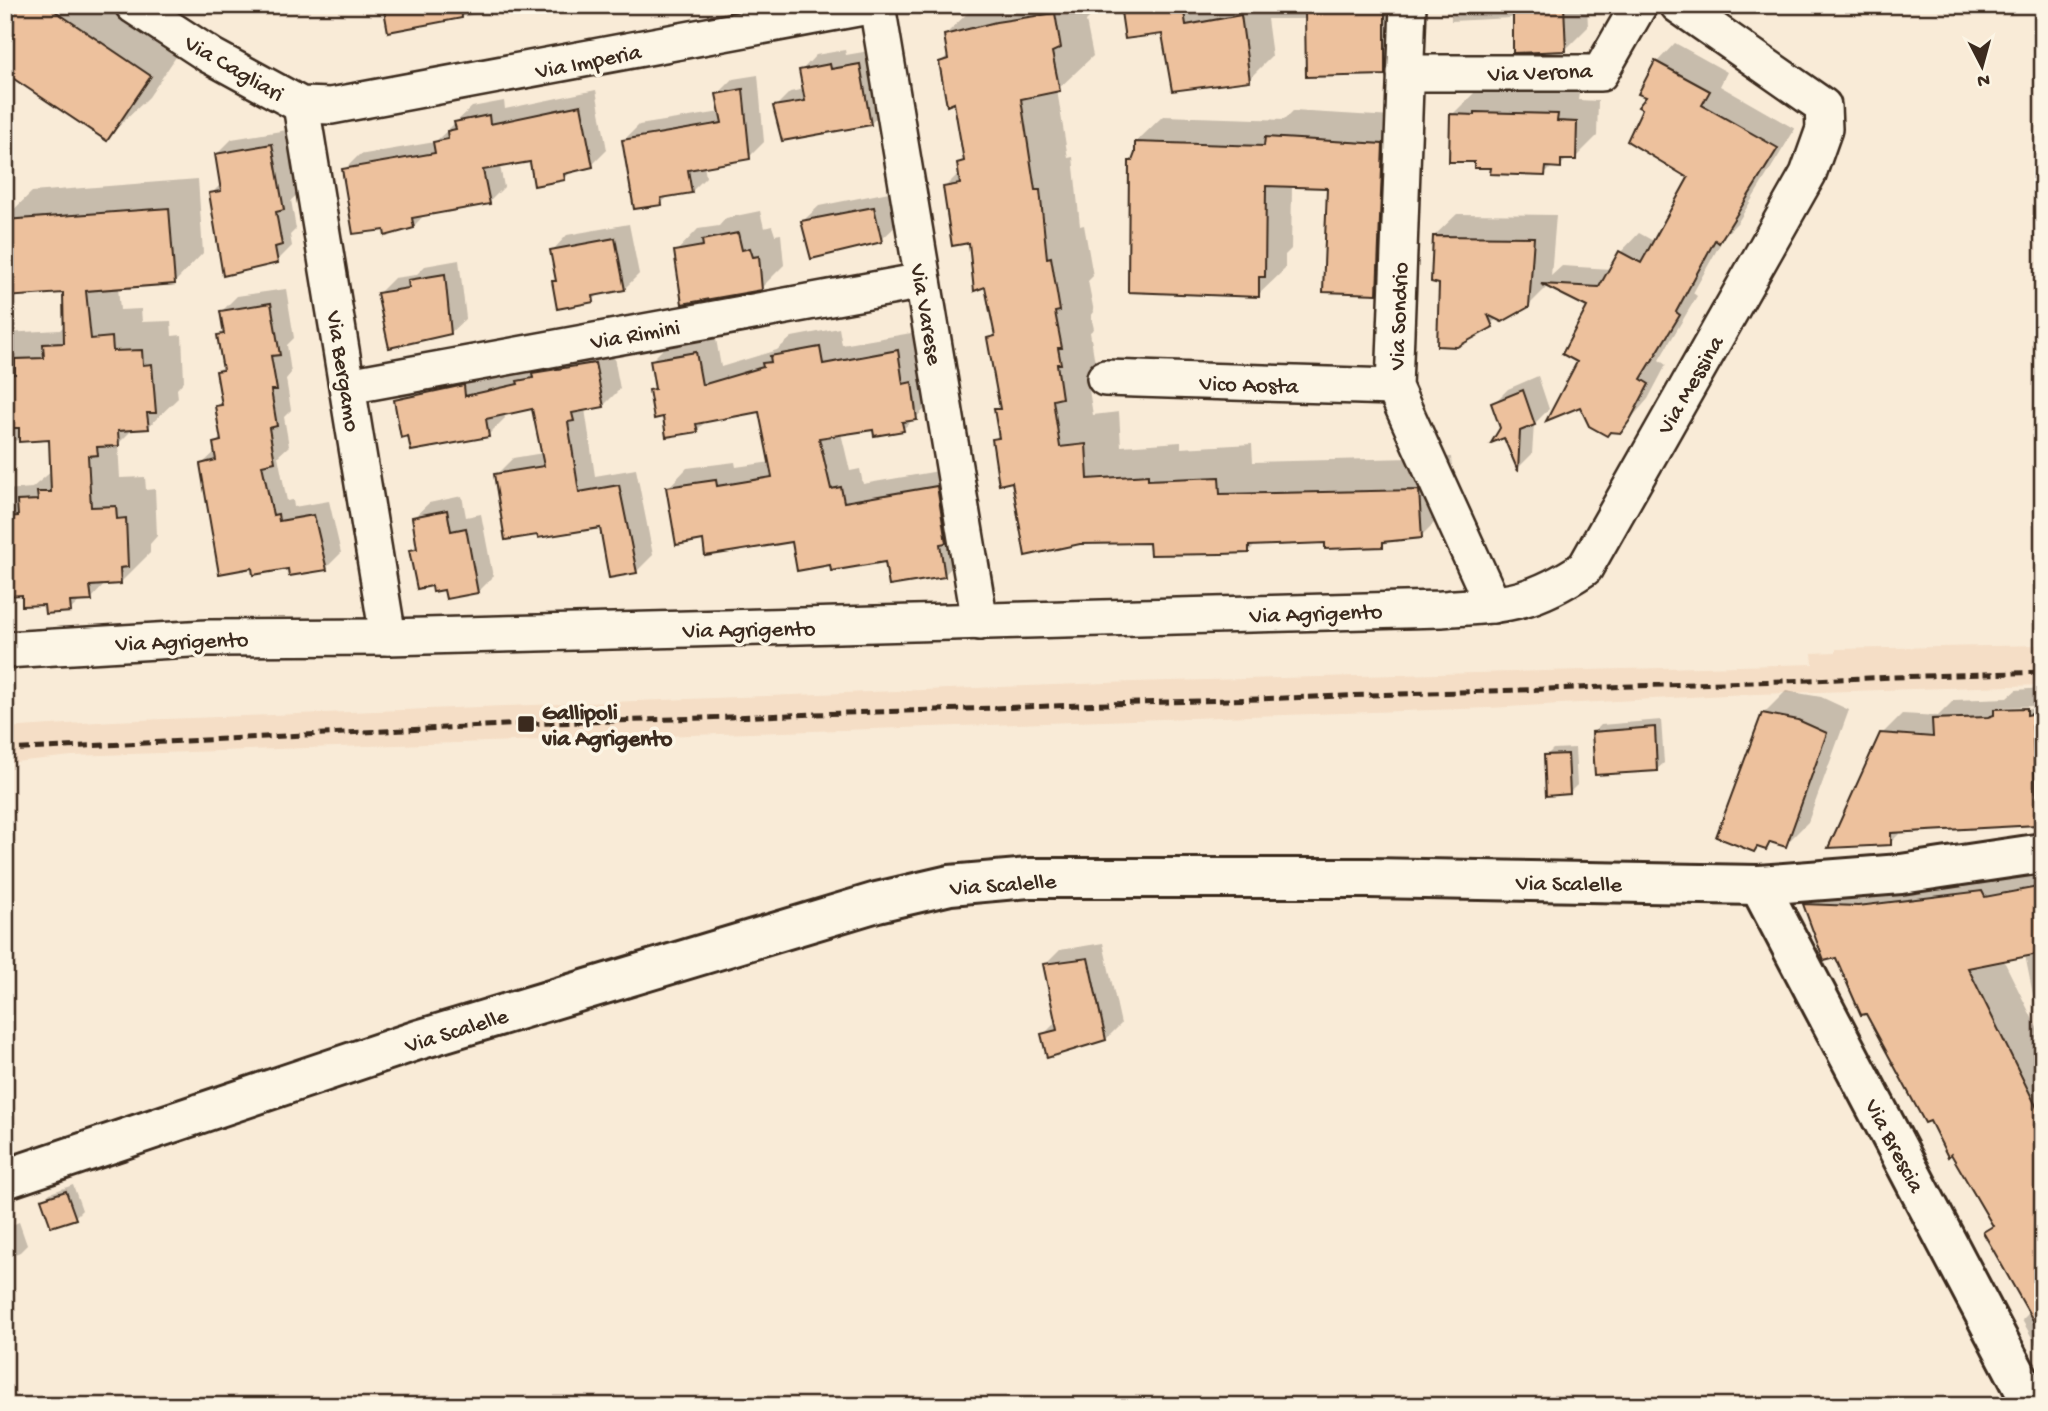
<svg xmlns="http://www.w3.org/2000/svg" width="2048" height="1411" font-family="'Gochi Hand',sans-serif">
  <rect width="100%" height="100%" fill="#f9ebd7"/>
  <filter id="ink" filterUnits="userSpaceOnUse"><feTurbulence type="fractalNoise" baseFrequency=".0143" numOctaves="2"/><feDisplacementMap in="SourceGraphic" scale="14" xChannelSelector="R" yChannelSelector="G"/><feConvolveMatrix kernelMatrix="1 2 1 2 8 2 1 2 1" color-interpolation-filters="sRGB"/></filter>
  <g filter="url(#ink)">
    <path fill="#f5dec6" d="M2043 645V685L1726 695 1490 708 72 756 5 763V728L113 721 1133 682 1813 664 1812 653 1836 652V649Z"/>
    <g fill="#0003" fill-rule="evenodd">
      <path d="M5 5H149L192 33 149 97 107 138Z"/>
      <path d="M384 5H526L389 30Z"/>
      <path d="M976 5H1092L1094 13 1086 21 1093 56 1057 90 1068 158 1073 157 1080 226 1084 225 1093 276 1088 281 1094 312 1091 316 1094 329 1090 332 1095 363 1086 371 1093 415 1119 412 1121 446 1181 442V448L1252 444 1253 462 1451 457 1455 502 1421 536 1389 539 1382 546 1326 541 1256 544 1249 551 1151 541 1013 480 994 440 1000 433 996 410 1001 405 989 339 996 332 987 285 945 187 960 172 959 163 966 157 956 101 941 62 949 54 945 35Z"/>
      <path d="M1122 5H1407V50L1384 73 1307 19H1267L1272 56 1249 79Z"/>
      <path d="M1451 5H1587L1588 27 1566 49 1515 14 1511 18 1451 21Z"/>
      <path d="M1675 43 1727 72 1720 86 1795 129 1738 222 1725 235 1693 293 1697 296 1659 360 1666 365 1648 399 1620 431 1579 361 1589 306 1548 286 1528 306 1499 318 1456 345 1441 282 1434 236 1457 214 1556 215 1551 276 1562 266 1611 269 1621 252 1639 233 1655 242 1690 178 1648 97 1657 62Z"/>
      <path d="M845 50 846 55 875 50 886 109 870 124 775 107 790 92 805 89 801 71 816 55Z"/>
      <path d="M758 75 764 142 749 157 704 165 706 177 691 192 670 195 661 203 624 140 639 125 721 112 718 94 733 79Z"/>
      <path d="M596 90 607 150 592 165 573 170 564 179 531 160 500 166 504 187 489 202 426 213 413 227 385 228 344 170 359 155 435 142 472 107 504 101 505 109Z"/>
      <path d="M1563 92 1579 93 1578 100 1598 101 1597 136 1575 158H1568L1560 166H1553L1545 174 1492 166 1476 161 1452 115 1474 93Z"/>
      <path d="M1293 111 1409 118 1403 265 1376 292 1329 187 1292 186 1291 249 1285 255V269L1258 295 1130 162 1135 157 1136 142 1163 116 1284 120Z"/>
      <path d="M287 130 298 194 291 200 296 229 290 235 292 246 277 261 211 194 222 183 217 154 232 139Z"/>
      <path d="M198 179 203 253 174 283 118 287 120 310 141 309 142 322 171 321 172 336 182 335 184 381 177 389 178 398 148 427 134 428 118 444 120 478 145 477 146 490 155 489 157 536 150 544V553L120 583H106L91 599 81 600 70 610 23 593 5 594V490L32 488 52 471 51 438 5 441V333L60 330 66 324 65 291 5 262V218L32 192Z"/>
      <path d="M889 192 897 225 881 240 803 221 819 206Z"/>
      <path d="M760 211 764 228 772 226 775 235 781 234 784 265 761 288 676 252 698 229 719 226 726 218Z"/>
      <path d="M629 224 639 274 624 289 600 293 593 300 553 282 558 277 552 251 567 235Z"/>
      <path d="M459 260 466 318 450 333 379 293 394 278 416 275 425 266Z"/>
      <path d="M286 289 294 338 287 345 291 373 286 379 291 410 284 417 289 446 278 456 287 501 293 500 294 507 329 501 341 553 326 568 290 567 202 464 216 451 215 444 222 436 217 406 223 401 218 371 224 365 219 335 225 329 222 311 237 296Z"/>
      <path d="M839 328 842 345 917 332 936 399 903 429 874 428 841 433 850 471 860 469 863 484 956 468 964 556 944 575 886 560 832 563 793 540 704 538 668 488 687 468 735 462 736 467 771 462 761 410 707 420 697 430 664 415 653 390 657 386 652 360 671 341 715 333 721 367 777 350 792 337Z"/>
      <path d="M612 347 620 389 603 406 585 409 595 476 636 469 653 555 636 572 602 526 496 475 513 458 543 453 533 407 504 413 505 418 488 435 409 434 396 401 413 384 480 370 482 380Z"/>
      <path d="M1538 376 1549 409 1534 424 1532 454 1518 468 1493 404 1508 389Z"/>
      <path d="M462 496 466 517 481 514 493 577 478 592 433 584 411 551 418 544 413 518 429 503Z"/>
      <path d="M2043 688V816L2036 823 1903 830 1890 843 1882 734 1902 714 1938 716 1954 700 2007 698 2016 690ZM2035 706 2036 709 1995 711 1999 707Z"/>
      <path d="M1786 691 1821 697 1849 710 1808 822 1785 845 1773 841 1766 848 1763 714Z"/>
      <path d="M1661 720 1664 763 1656 770 1594 732 1601 725Z"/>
      <path d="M1575 748 1577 785 1569 793 1546 756 1553 749Z"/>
      <path d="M2043 865V1357L2022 1320 2030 1312 1985 1232 1993 1224 1837 956 1825 959 1805 904 1832 877ZM2025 955 2041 1034H2040L2003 959Z"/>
      <path d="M1103 943 1121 1024 1106 1039 1043 1035 1057 1021 1045 965 1060 950Z"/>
      <path d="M73 1185 82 1210 75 1217 43 1200 50 1193Z"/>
      <path d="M19 1222 27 1245 20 1252 5 1258V1228Z"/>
    </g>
    <g fill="#edc19d" stroke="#3b2a1e" stroke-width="2">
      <path d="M5 5H46L151 76 107 141 5 73Z"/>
      <path d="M383 5H461L462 18 388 32Z"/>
      <path d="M1120 5H1183L1186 25 1241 15 1250 81 1172 91 1162 34 1125 39Z"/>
      <path d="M1513 5H1564L1566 51 1513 53Z"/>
      <path d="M1385 7V75L1306 77 1305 12Z"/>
      <path d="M1055 13 1061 48 1052 52 1060 91 1021 99 1035 190H1040L1047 258 1051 257 1060 311 1055 312 1062 348H1058L1061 364H1057L1062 398 1053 400 1060 447 1086 444 1088 479 1148 475V480L1219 477 1220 494 1419 490 1422 538 1383 542V547L1325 549V543L1249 546V553L1221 554 1150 555 1149 543 1080 544 1025 556 1012 482 999 485 992 439 999 438 994 409H1000L987 338 995 336 985 287 974 291 969 243 952 246 943 187 960 184 957 163 964 161 954 103 947 106 939 62 948 59 944 35 996 22Z"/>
      <path d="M1655 61 1710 91 1702 105 1778 148 1719 243 1715 240 1676 312 1680 315 1641 379 1649 384 1630 420 1621 433 1610 432 1607 436 1589 426 1580 407 1546 421 1577 362 1562 354 1587 307 1541 284 1599 287 1619 251 1641 263 1688 178 1627 141 1642 109 1638 107 1646 97 1638 94Z"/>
      <path d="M830 64 831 69 860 64 871 125 782 141 773 106 805 101 799 70Z"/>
      <path d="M743 89 750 159 688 170 692 193 661 198 662 205 634 209 622 140 722 123 716 94Z"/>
      <path d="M581 105 593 167 564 174 565 180 534 186 530 162 483 170 490 204 412 218 414 228 385 236 384 230 353 234 342 169 435 153 433 142 448 139 447 131 456 129 454 122 489 115 490 124Z"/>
      <path d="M1475 112 1558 114 1557 121 1577 122 1576 160H1561V168L1546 167 1545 176 1490 174 1491 168H1474V162H1449L1450 114 1475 115Z"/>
      <path d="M1265 137 1383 144 1377 294 1323 292 1327 188 1266 186 1265 277H1259V297L1128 292 1129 161H1132L1135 153V142L1264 146Z"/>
      <path d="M272 144 284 210 276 212 282 245 275 247 278 263 223 276 209 193 221 191 215 154Z"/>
      <path d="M874 207 882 242 811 259 801 221Z"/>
      <path d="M169 208 175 284 86 291 91 339 112 337 113 351 142 350 143 365 152 364 156 413H147L149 429 118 431 119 446 97 447 98 455 88 456 91 507 116 506 117 519 126 518 128 567 120 568 121 584 90 586 92 601 70 602 71 612 45 614 44 605 22 606V595L5 596V517L18 516 17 501 38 500 37 492H51L49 440 19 442V428H5V375L15 374V359L44 358 43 344 64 343 63 293 5 297V220Z"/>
      <path d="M738 233 742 250 750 248 753 257 759 256 762 290 682 304 674 251 703 246 702 240Z"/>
      <path d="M1433 236 1534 237 1529 307 1502 322 1488 315 1493 327 1457 347 1437 346 1439 284 1431 282Z"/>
      <path d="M615 238 625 290 593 296 594 302 557 309 552 281H556L550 250Z"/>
      <path d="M445 274 451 334 389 348 377 293 409 288 408 280Z"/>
      <path d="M271 303 280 355 271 356 277 390H271L277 426 269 428 275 462 262 465 273 515 278 514 279 521 314 515 327 570 289 576 288 569 253 575 252 568 219 574 200 464 216 460 213 443 221 441 215 406 222 405 216 371 223 370 217 335 224 334 220 311Z"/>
      <path d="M820 347 823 364 898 350 903 384 912 382 917 420 902 422 904 431 874 436 873 430 819 438 831 489 841 487 844 502 937 486 946 543 940 544 945 577 889 586 885 562 831 571 830 565 797 571 792 542 705 556 703 540 676 545 666 487 716 480 717 486 772 477 759 412 696 424 698 432 666 437 663 417 654 419 649 390 655 389 650 360 696 352 702 385 763 367 762 363 771 362 770 356Z"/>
      <path d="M595 363 604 407 572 413 574 421 568 422 579 492 619 485 637 573 609 578 600 528 538 538 537 535 505 540 494 474 544 466 532 409 486 419 489 437 411 451 408 436 401 438 394 400 464 385 465 396 518 384 517 381 533 378 532 373Z"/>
      <path d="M1523 390 1535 425 1520 431 1518 471 1504 438 1491 443 1500 428 1491 403Z"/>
      <path d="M447 510 451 531 466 528 478 593 446 599 444 590 433 592 432 586 417 589 409 550 417 549 412 517Z"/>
      <path d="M2027 708V715L2032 714 2037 825 1891 833V845L1828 848 1880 733 1933 737 1932 719 1988 717 1994 715V709Z"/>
      <path d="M1762 713 1798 720 1827 733 1786 847 1770 842 1766 850 1757 847 1754 852 1716 837Z"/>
      <path d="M1655 727 1657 771 1595 775 1592 732Z"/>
      <path d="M1568 754 1570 794 1546 796 1544 755Z"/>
      <path d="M2043 886V953L1968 968 2043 1120V1338L1983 1232 1993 1226 1951 1154 1948 1157 1930 1121 1925 1123 1866 1014 1861 1015 1836 958 1824 961 1803 904 1858 906 1982 891 1985 897Z"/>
      <path d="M1088 958 1106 1040 1047 1058 1041 1034 1057 1030 1043 964Z"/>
      <path d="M66 1191 76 1219 51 1227 41 1199Z"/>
    </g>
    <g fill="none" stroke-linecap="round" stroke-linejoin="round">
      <defs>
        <g id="minor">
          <path d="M133 5 211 56 301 105 331 106 874 5"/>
          <path d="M877 5 980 622"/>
          <path d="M1408 5 1394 387 1493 605"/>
          <path d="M1405 73H1600L1639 5"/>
          <path d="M301 105 388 637"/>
          <path d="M1105 378 1394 387"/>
          <path d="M348 386 923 281"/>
          <path d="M5 650 207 638 388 637 1441 609C1505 604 1530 605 1585 568L1808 174 1824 129 1823 106 1678 5"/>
        </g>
        <g id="secondary">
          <path d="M1759 885 2033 1406"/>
          <path d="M5 1179 418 1040 877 902 950 885 1029 878H1369L1759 885 1901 874 2043 853"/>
        </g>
      </defs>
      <use href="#minor" stroke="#3b2a1e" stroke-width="40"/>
      <use href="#secondary" stroke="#3b2a1e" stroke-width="44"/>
      <use href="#minor" stroke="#fcf5e5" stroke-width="35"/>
      <use href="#secondary" stroke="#fcf5e5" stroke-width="38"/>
      <path stroke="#3b2a1e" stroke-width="5" stroke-dasharray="10 5" stroke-linecap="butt" d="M5 750 526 724 2043 672"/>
    </g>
  </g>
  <rect fill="#3b2a1e" stroke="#fcf5e5" stroke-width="2.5" x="517" y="715" width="18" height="18" rx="3.5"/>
  <g text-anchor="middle" stroke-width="7" stroke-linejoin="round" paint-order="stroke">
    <g font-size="23" fill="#3b2a1e" stroke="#fcf5e5">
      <text transform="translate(588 60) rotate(-11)" y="8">Via Imperia</text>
      <text transform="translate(235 67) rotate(30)" y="8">Via Cagliari</text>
      <text transform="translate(1540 71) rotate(-2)" y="8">Via Verona</text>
      <text transform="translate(928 314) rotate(80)" y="8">Via Varese</text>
      <text transform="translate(1397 316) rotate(-88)" y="8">Via Sondrio</text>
      <text transform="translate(635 333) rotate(-10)" y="8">Via Rimini</text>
      <text transform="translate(345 371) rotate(81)" y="8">Via Bergamo</text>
      <text transform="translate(1249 383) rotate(2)" y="8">Vico Aosta</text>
      <text transform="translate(1689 384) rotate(-60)" y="8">Via Messina</text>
      <text transform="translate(1316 612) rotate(-2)" y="8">Via Agrigento</text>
      <text transform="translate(749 628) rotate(-1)" y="8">Via Agrigento</text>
      <text transform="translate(182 640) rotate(-2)" y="8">Via Agrigento</text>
      <text transform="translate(1569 882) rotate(1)" y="8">Via Scalelle</text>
      <text transform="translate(1003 883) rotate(-4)" y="8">Via Scalelle</text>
      <text transform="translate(456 1029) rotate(-17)" y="8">Via Scalelle</text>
      <text transform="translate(1896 1145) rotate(62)" y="8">Via Brescia</text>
    </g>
    <g font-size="23" font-weight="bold" fill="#3b2a1e" stroke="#fcf5e5" text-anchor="start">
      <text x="542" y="719">Gallipoli<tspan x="542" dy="26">via Agrigento</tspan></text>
    </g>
  </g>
  <rect width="2048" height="1411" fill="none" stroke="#fcf5e5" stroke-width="28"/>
  <rect x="14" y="14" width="2020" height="1383" fill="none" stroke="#3b2a1e" stroke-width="2.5" filter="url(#ink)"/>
  <g transform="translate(1982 66) rotate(174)" stroke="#fcf5e5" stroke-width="5" paint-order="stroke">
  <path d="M0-5L12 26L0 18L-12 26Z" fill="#3b2a1e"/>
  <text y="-10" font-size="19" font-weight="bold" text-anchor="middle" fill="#3b2a1e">N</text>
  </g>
</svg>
